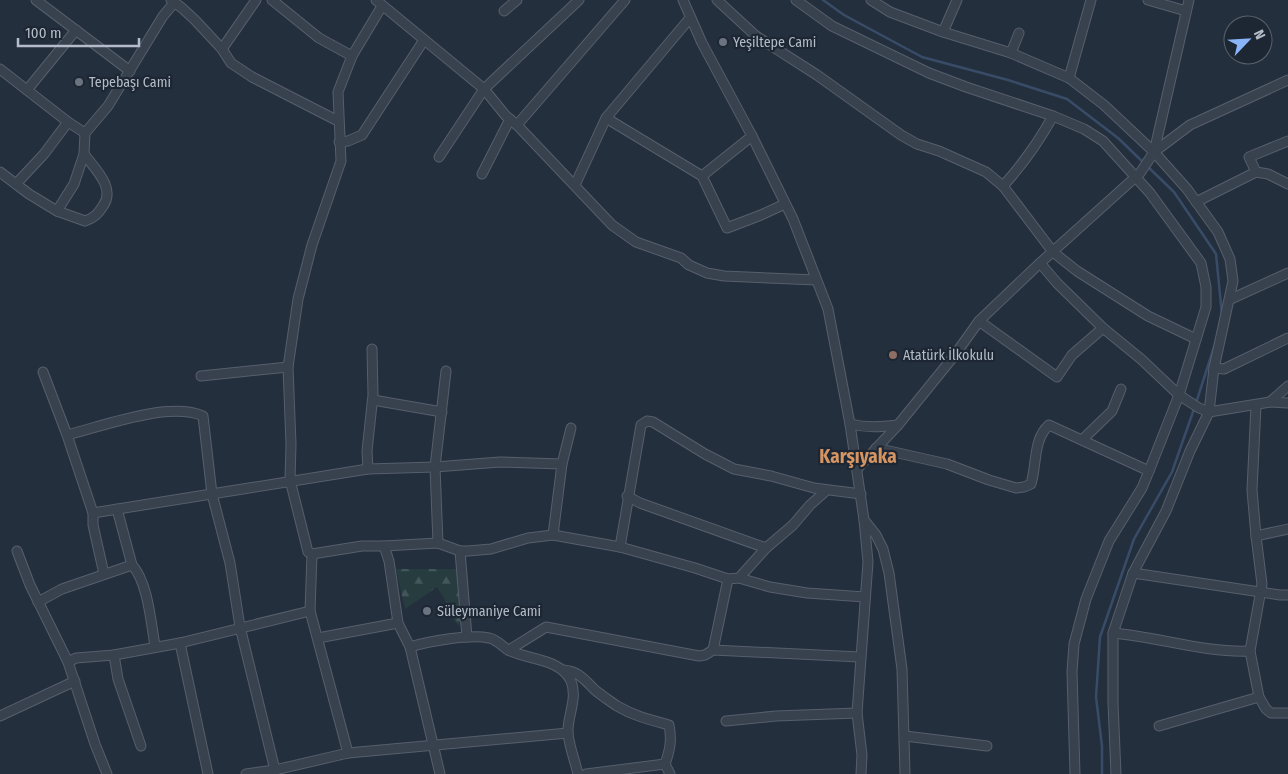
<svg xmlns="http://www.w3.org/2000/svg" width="1288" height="774" font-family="'Fira Sans Condensed',sans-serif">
  <defs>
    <pattern id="forest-firs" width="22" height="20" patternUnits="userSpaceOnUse" patternTransform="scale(1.25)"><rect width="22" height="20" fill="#263c3f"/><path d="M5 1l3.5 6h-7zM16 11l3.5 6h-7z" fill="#435659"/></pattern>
  </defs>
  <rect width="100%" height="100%" fill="#242f3e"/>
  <path fill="url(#forest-firs)" d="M396 569H458L462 624 458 625 447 611 448 605 437 587 405 609Z"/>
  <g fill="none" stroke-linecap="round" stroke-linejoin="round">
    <g stroke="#394c67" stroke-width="2.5">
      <path d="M823 0 844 15 922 57 1008 80 1067 99 1118 138 1174 192 1216 254 1222 315"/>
      <path d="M1196 403 1215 344"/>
      <path d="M1102 774V746L1096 697 1100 637 1134 539 1172 472 1194 409"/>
    </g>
    <defs>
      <g id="minor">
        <path d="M36 0 130 71"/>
        <path d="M171 0 182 8 195 20 222 49 231 63 252 77 338 121"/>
        <path d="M272 0 319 38 352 56"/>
        <path d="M376 0 484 89 506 116 517 125 612 225 636 242 681 258 689 265 707 273 724 276 816 280"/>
        <path d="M683 0 702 43 752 136 793 219 828 309 850 424 864 520 876 535 883 549 889 573 902 669 905 774"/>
        <path d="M717 0 756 36 817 75 901 135 917 144 939 151 986 172 1003 186 1053 252 1077 271 1148 316 1196 339"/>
        <path d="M796 0 832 26 929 73 966 87 1053 116 1084 129 1103 141 1150 193 1201 263 1206 287V307L1179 395 1149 471 1142 488 1109 541 1086 599 1074 644 1072 672 1075 774"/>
        <path d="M871 0 890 12 943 32 1011 53 1069 78 1104 105 1154 152 1187 189 1218 232 1230 259 1233 281 1214 368 1209 412 1190 451 1166 511 1133 573 1113 633V703L1116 774"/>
        <path d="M1148 0 1186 11"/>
        <path d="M382 6 352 56 338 92 341 161 312 245 298 299 288 367 291 444 290 480 308 552 312 554 362 546H384L389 561 398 623 410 647C429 641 470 634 489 638 496 639 502 646 508 650 528 660 560 658 571 681 578 699 567 716 568 733 569 746 575 761 578 774"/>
        <path d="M504 11 517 0"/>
        <path d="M943 32 957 0"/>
        <path d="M222 49 256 0"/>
        <path d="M1011 53 1019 33"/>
        <path d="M0 69 68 122 85 133"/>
        <path d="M1069 78 1091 0"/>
        <path d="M27 90 76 30"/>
        <path d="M606 118 702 176 727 228 761 215 785 204"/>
        <path d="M517 125 625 0"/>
        <path d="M1288 141 1249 157 1256 172 1268 174 1288 184"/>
        <path d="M339 142 348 141 362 135 424 40"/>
        <path d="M1154 152 1189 0"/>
        <path d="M439 157 484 89 579 0"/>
        <path d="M0 172 29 194 57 211 85 221C94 218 98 214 103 206 116 188 95 169 84 154"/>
        <path d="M482 174 510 119"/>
        <path d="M702 176 752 136"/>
        <path d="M16 184 44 154 68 122"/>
        <path d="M575 185 606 118 690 18"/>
        <path d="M1003 186C1024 163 1038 143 1053 116"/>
        <path d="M1196 202 1256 172"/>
        <path d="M57 211 74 184 84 154 85 133 108 106 163 16 174 3"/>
        <path d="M1040 263 1057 283 1103 328 1141 359 1179 395 1199 408 1209 412 1270 402 1288 403"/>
        <path d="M1231 299 1288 273"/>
        <path d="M979 321 1057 377 1072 355 1103 328"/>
        <path d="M1214 368 1224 369 1288 338"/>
        <path d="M43 372 67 435 93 513V525L104 574"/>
        <path d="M201 376 288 367"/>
        <path d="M373 400 442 412"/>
        <path d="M1270 402 1288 386"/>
        <path d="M1256 405 1252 490 1256 536 1262 584 1250 651 1259 697 1266 709 1271 713H1288"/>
        <path d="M850 424C867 428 881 427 898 425"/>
        <path d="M67 435C103 426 169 401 203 416L212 494 230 563 240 627 275 770"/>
        <path d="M1082 440 1112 411 1121 389"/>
        <path d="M876 448 947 464 989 480 1016 488 1024 487 1031 484C1037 464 1033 439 1049 425L1149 471"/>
        <path d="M562 464 571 428"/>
        <path d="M368 469 367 451 373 395 372 349"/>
        <path d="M857 469 898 425 954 356 979 321 1040 263 1140 173 1154 152 1190 125 1288 80"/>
        <path d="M627 496 640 503 766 548"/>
        <path d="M117 509 132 565C148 582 151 623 155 646"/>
        <path d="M93 513 368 469 435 467 500 462 562 464 553 535"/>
        <path d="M1256 536 1288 529"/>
        <path d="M438 543 435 467 446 371"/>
        <path d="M384 546 438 543 460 551H468L491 549 528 538 553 535 620 547 695 568 728 579 739 578 766 548 793 525 810 505 827 490"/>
        <path d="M620 547 641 425 647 421 653 422 705 454 734 469 771 476 814 488 861 494"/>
        <path d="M17 551 30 585 68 662 95 744 107 774"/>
        <path d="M460 551 467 637"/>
        <path d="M312 554 310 611 348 753"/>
        <path d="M1133 573 1280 595H1288"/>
        <path d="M739 578 770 587 807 593 865 597"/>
        <path d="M38 602 62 589 132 565"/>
        <path d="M1113 633C1159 637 1204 653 1250 651"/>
        <path d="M318 638 398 623"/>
        <path d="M180 643 208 774"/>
        <path d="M410 647 440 774"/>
        <path d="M509 650 546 627 699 656 705 655 713 650 728 579"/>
        <path d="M713 650 860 657"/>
        <path d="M114 655 118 679 141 746"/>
        <path d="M68 662 76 658 114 655 180 643 310 611"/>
        <path d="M563 670C578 671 584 679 595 690 602 696 610 701 617 706 634 716 651 720 669 725 672 740 670 750 665 764L670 774"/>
        <path d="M0 716 75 681"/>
        <path d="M726 721 776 716 857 713"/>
        <path d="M1159 726 1259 697"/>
        <path d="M905 736 987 746"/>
        <path d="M246 774 275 770 348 753 568 733"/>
        <path d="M586 774 665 764"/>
        <path d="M861 774 862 755 857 713 868 562 864 520"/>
      </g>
    </defs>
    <use href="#minor" stroke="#565f6c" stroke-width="11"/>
    <use href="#minor" stroke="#38414e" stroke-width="9"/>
  </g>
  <g fill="#6b7280" stroke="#1d2633" stroke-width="2">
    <circle cx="723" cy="42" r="5"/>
    <circle cx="79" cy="82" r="5"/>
    <circle cx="427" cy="611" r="5"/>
  </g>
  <circle fill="#8d6e63" stroke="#1d2633" stroke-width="2" cx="893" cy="355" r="5"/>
  <g text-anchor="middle" stroke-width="4.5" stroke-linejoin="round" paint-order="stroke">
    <g font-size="14" fill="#b4bcc9" stroke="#1d2633" text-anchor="start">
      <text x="733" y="47">Yeşiltepe Cami</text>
      <text x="89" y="87">Tepebaşı Cami</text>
      <text x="903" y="360">Atatürk İlkokulu</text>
      <text x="437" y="616">Süleymaniye Cami</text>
    </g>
    <g font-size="19" font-weight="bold" fill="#d59563" stroke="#1d2633">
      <text x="858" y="463">Karşıyaka</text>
    </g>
  </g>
  <g transform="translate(1248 40) rotate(65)"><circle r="24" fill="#1d2633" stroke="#59626f"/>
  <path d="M0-4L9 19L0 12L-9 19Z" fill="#8ab4f8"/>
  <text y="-8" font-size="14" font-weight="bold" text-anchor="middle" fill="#b4bcc9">N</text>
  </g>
  <path d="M18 38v8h121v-8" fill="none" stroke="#b4bcc9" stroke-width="2.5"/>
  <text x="25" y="38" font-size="15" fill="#b4bcc9" stroke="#1d2633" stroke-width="4" paint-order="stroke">100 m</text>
</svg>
